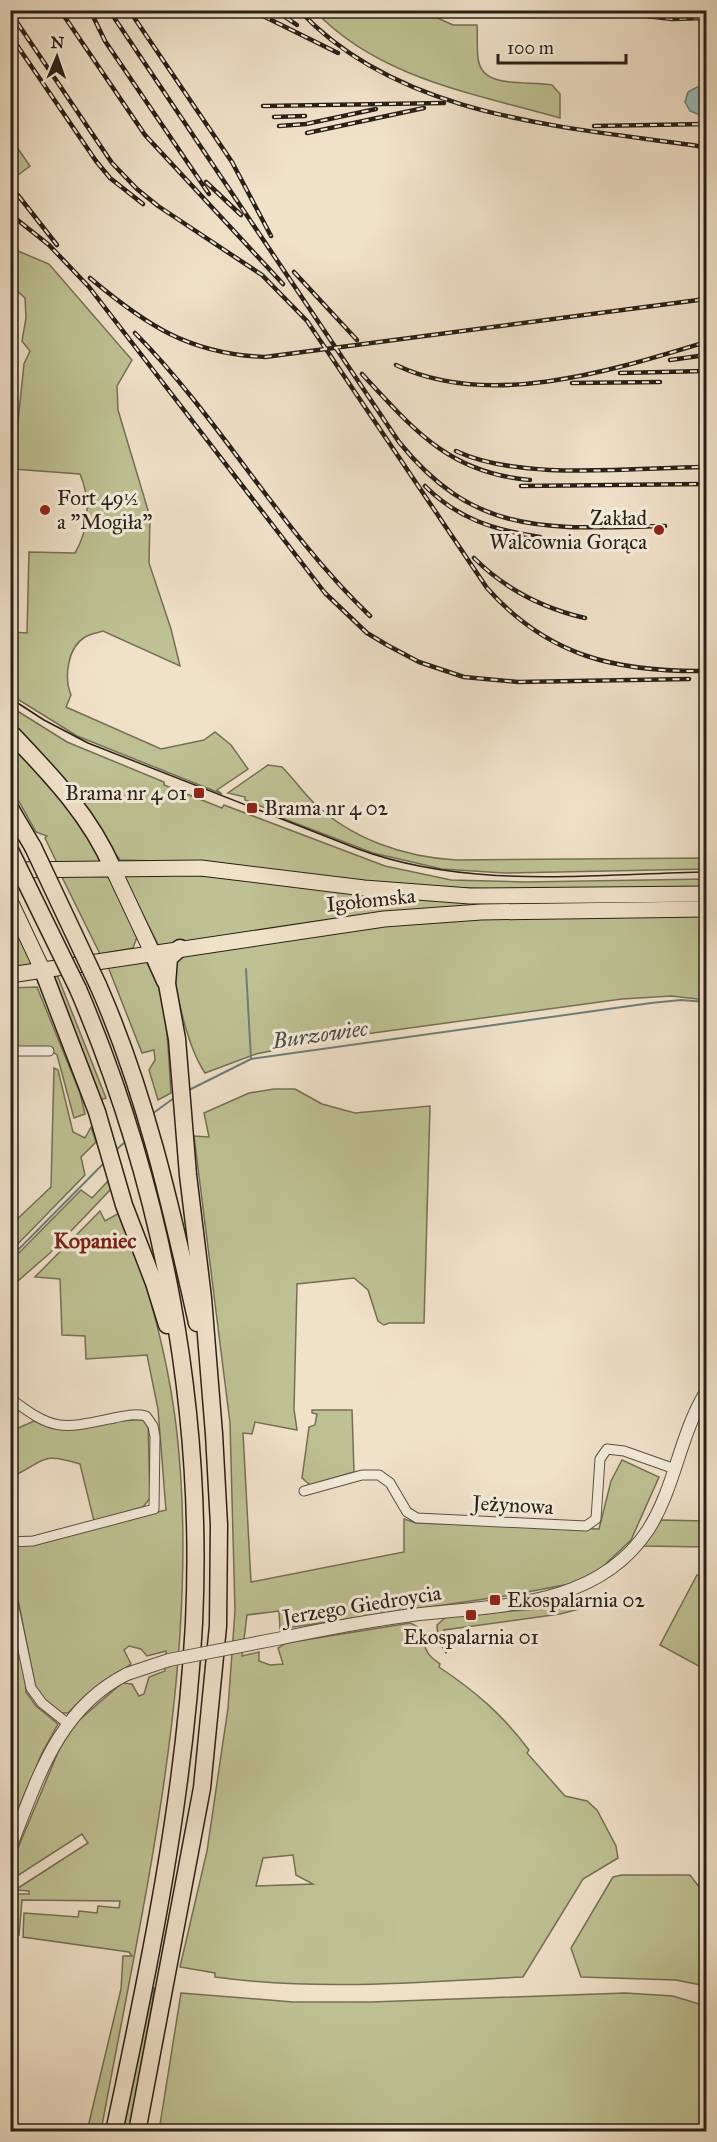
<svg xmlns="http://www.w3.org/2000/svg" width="717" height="2142" font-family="'IM FELL Great Primer',serif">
  <rect width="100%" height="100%" fill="#f0e1c9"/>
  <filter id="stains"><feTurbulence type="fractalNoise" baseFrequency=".00333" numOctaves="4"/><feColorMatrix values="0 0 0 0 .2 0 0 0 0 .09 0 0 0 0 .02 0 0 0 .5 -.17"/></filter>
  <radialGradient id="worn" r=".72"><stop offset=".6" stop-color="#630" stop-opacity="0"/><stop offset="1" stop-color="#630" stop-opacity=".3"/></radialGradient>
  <g fill="#bec193" stroke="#747055" stroke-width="1.5" fill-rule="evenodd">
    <path d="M315 11H422L453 25H477C478 37 476 52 479 63 486 90 532 80 552 85L560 94V118C475 94 378 78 315 11Z"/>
    <path d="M10 137 30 166 14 178 11 174Z"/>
    <path d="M10 244 18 251 49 264 132 360 117 386 118 410 150 517 149 563 171 629 180 666 103 631C97 633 90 634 85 637 67 648 64 678 71 695L66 707 161 749 204 740 215 732 231 745 248 769 217 790 222 794 77 736 11 695V632L27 633 29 552 75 553C89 529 91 500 80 474L13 469 24 364 30 351 22 341 26 318 25 298 14 288H11Z"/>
    <path d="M11 707 67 742 164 782V785L222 808 224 805 385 866 451 880 524 882 706 879V889L440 890 199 862 120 860 49 766 11 724Z"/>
    <path d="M10 739 50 782 105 862 58 865 45 838 47 836 36 832 11 787Z"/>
    <path d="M268 765 282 767C293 778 302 791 313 802 351 839 404 857 456 860L706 858V869L504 873 442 869 373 853 282 818 283 815 245 800V797L228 793Z"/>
    <path d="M61 875 107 877 112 881 138 934 133 948 100 954Z"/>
    <path d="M183 875 706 899V904L453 908 159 946 125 879 126 876Z"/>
    <path d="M706 914V1000L671 996 622 999 329 1039 256 1054 205 1073C188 1048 174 990 173 959L180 953 423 920Z"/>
    <path d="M10 918 32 964 11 968Z"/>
    <path d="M148 958C168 998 168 1049 171 1093L158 1100 149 1070 155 1060 154 1050 142 1053 107 964Z"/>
    <path d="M56 972 106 1098 100 1100 51 978Z"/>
    <path d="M37 987 80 1093 85 1114 74 1118 57 1055 45 1047 11 1048 10 988Z"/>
    <path d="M54 1068 58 1070 73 1132 85 1138 91 1127 96 1142 81 1157 85 1175 11 1251V1225L51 1187Z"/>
    <path d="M274 1089H295L322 1104 355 1113 430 1106 424 1323H389L384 1325 378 1321 368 1290 354 1278 297 1284 294 1409 297 1430 255 1422 252 1434 243 1433 251 1582 404 1552V1519L416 1523 599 1529 611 1481 622 1460 659 1477 631 1540 596 1573 570 1584 511 1595 280 1629 279 1611 247 1615 242 1656 259 1652V1661L270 1665 283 1664 278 1648 286 1643 410 1623C427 1629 420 1641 428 1653 430 1657 436 1661 440 1664L439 1667C475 1691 503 1715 529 1750L527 1753 565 1796 587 1801 597 1810 616 1846 618 1858 583 1879 523 1977C420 1982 317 1991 215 1977V1973L180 1967 207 1851 228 1708 235 1611 230 1423 194 1136 209 1137 204 1113 249 1093ZM293 1855 296 1875 313 1884 256 1886 263 1858Z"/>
    <path d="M108 1181 111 1189 50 1253 11 1287V1261L81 1190 92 1198Z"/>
    <path d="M100 1211 105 1221 121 1212C147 1281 167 1352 176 1425 204 1654 142 1906 101 2131H87L121 1989 123 1956H132L129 1952 23 1937 24 1913 78 1917 79 1911 97 1913 98 1906 119 1908 120 1901 22 1900 19 1935 12 1933 11 1894H29V1891L15 1890 88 1843 82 1834 11 1880 10 1867 61 1745 77 1722 122 1683 132 1684 139 1696 144 1694 149 1677 165 1671 166 1651 147 1656 141 1649 129 1646 124 1650 131 1664 87 1694 68 1713H62L39 1695 35 1685 11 1565V1549L16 1546 48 1541 166 1510 158 1409 147 1355 86 1359 85 1336 62 1335 60 1279 35 1277Z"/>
    <path d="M312 1410H352L354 1472 310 1485 302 1478 309 1427 315 1425 317 1414 312 1413Z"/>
    <path d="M133 1416 148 1422 150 1498 143 1507 94 1521 80 1464C38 1451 46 1462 11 1477V1431L34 1421 49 1427Z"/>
    <path d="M661 1520 706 1521V1547L643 1546Z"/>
    <path d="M697 1575H706V1670L660 1645Z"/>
    <path d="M567 1599 578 1601 583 1608 560 1614 444 1630 449 1649 446 1653 438 1640 437 1625 447 1616 537 1609Z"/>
    <path d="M10 1605 25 1671 26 1692 36 1706 58 1724 42 1753 11 1826Z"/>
    <path d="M622 1875H690L706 1896V1986L676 1980 581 1977 571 1948 613 1877Z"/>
    <path d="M152 1987 154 1988 152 2005 129 2131 122 2132Z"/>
    <path d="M181 1993 293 2002H371L625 1993 673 1996 706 2006V2131H159Z"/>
  </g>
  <path fill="#9bbcbb" stroke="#6d7e79" stroke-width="1.5" d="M697 87 706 89V113L700 115 690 111 685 102 688 92Z"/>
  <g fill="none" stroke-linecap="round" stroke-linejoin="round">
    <g stroke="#6d7e79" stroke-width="2">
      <path d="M246 969 251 1059"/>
      <path d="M187 1091 251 1059 651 1003 681 1000 706 1002"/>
      <path d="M152 1114 174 1098"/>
      <path d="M116 1150 125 1142"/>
      <path d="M10 1258 104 1163"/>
    </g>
    <defs>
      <g id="minor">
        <path d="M10 1051H49"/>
        <path d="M10 1398C54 1432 62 1429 114 1418 125 1416 135 1413 146 1416L153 1426 155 1437 154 1509 33 1541 10 1542"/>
        <path d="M304 1491 362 1475H379L390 1483 407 1512 417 1518 586 1526 596 1519 600 1459 607 1449 624 1451 675 1469"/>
        <path d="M10 1588 31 1688 42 1703 67 1723"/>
      </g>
      <g id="tertiary">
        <path d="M282 1638C325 1629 368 1621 412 1615 495 1605 596 1609 648 1530 675 1488 680 1434 706 1392"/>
        <path d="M10 1848C37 1781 57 1709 127 1674"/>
      </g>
      <g id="primary">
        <path d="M113 869 152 952"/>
        <path d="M10 870 201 868 364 888 470 896 706 894"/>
        <path d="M10 901 43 971"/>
        <path d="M10 975 384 919 481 912 706 909"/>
      </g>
      <g id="motorway">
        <path d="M10 732C50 774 90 815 113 869"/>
        <path d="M10 808 33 847"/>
        <path d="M152 952 165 981"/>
        <path d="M43 971 97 1112 124 1205 154 1283 167 1325"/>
        <path d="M98 985C146 1094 171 1207 197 1323"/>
        <path d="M78 989C163 1188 204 1406 194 1623 185 1794 150 1964 114 2132"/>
        <path d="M137 2132 202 1788 218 1626 219 1525 214 1434 203 1298 188 1175 177 1039 167 984 169 958 180 948"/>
      </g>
    </defs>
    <use href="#minor" stroke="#5b5044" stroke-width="11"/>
    <use href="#tertiary" stroke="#5b5044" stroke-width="14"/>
    <use href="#primary" stroke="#292017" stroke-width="17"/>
    <use href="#motorway" stroke="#292017" stroke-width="19"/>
    <use href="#minor" stroke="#f5ecdc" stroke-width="9"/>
    <use href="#tertiary" stroke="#f5ecdc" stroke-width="12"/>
    <use href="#primary" stroke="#f0e1c9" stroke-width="15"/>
    <use href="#motorway" stroke="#f0e1c9" stroke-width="16"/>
    <path stroke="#292017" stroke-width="1.5" d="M10 698 44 720 88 743 358 849C469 890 591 874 706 872"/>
    <defs>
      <g id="rail">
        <path d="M60 10 145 135 283 284"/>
        <path d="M90 10 105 41 209 194"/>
        <path d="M109 10 399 442C477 539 552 528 665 526"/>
        <path d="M129 10 232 162 271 236"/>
        <path d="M251 10 338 53"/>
        <path d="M275 10 297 25"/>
        <path d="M299 10C400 119 569 127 706 147"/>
        <path d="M596 10 672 19 706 18"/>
        <path d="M10 12 112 163 137 189 158 206 262 275 307 321 487 588C548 657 617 672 706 671"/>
        <path d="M10 35 96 161 110 178 143 204"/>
        <path d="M263 106 444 103"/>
        <path d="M274 117 305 116"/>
        <path d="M279 126 306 124 376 109"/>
        <path d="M594 126 706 124"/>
        <path d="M307 133 424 108"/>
        <path d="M206 182 241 215"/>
        <path d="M10 185 57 245"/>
        <path d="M10 214 49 245 89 287 325 593 367 633 387 645 419 662 464 677 518 682 689 679"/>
        <path d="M294 272 357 340"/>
        <path d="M90 278C146 325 189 354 265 357L706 299"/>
        <path d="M135 333C221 420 281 531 370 616"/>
        <path d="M670 360 706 355"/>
        <path d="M396 365C489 410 614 370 706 342"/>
        <path d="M620 373 706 371"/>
        <path d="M362 374C414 430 449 473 530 480"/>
        <path d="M572 383 660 382"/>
        <path d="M456 451C519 481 631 468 702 467"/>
        <path d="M425 486C458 519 494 530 540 537"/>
        <path d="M521 486 703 484"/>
        <path d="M474 558C505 589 542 608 585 618"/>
      </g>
    </defs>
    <use href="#rail" stroke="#292017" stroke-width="4.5"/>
    <use href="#rail" stroke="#f5ecdc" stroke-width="2" stroke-dasharray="7" stroke-linecap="butt"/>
    <defs>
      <path id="tertiary-bridge" d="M127 1674 169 1660 282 1638"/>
      <g id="motorway-bridge">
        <path d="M33 847 98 985"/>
        <path d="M10 850 78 989"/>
      </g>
    </defs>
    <use href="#tertiary-bridge" stroke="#5b5044" stroke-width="14" stroke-linecap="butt"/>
    <use href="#motorway-bridge" stroke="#292017" stroke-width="19" stroke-linecap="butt"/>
    <use href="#tertiary-bridge" stroke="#f5ecdc" stroke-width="12"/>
    <use href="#motorway-bridge" stroke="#f0e1c9" stroke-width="16"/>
  </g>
  <g fill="#8f2418" stroke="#f5ecdc" stroke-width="2">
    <circle cx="45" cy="510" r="6"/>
    <circle cx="659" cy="530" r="6"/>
    <rect x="193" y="787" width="12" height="12" rx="3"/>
    <rect x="246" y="802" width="12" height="12" rx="3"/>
    <rect x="489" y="1594" width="12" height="12" rx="3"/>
    <rect x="465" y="1609" width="12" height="12" rx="3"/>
  </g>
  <g text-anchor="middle" stroke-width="6" stroke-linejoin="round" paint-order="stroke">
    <g font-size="21" fill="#292017" stroke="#f5ecdc" text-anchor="start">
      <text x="57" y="505">Fort 49½<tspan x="57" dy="24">a "Mogiła"</tspan></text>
      <text x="647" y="525" text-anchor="end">Zakład<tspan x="647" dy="24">Walcownia Gorąca</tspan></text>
      <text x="187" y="800" text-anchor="end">Brama nr 4 01</text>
      <text x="264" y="815">Brama nr 4 02</text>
      <text x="507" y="1607">Ekospalarnia 02</text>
      <text x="471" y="1644" text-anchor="middle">Ekospalarnia 01</text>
    </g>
    <g font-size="21" fill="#292017" stroke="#f5ecdc">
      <text transform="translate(371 900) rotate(-6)" y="7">Igołomska</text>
      <text transform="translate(513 1505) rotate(3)" y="7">Jeżynowa</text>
      <text transform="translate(362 1605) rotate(-9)" y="7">Jerzego Giedroycia</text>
    </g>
    <g font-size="22" font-style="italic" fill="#4b4f48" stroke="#f5ecdc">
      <text transform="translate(320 1034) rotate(-8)" y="8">Burzowiec</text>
    </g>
    <g font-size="22" font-weight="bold" fill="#7a1f14" stroke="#f5ecdc">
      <text x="95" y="1248">Kopaniec</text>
    </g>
  </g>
  <rect width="717" height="2142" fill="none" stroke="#f0e1c9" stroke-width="36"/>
  <rect x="12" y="12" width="693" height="2118" fill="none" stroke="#292017" stroke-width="3"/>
  <rect x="18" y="18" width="681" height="2106" fill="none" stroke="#292017" stroke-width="1.5"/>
  <g transform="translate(57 57) rotate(2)" stroke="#f5ecdc" stroke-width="4.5" paint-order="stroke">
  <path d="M0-4.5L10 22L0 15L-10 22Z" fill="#292017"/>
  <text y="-9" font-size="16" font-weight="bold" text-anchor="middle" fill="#292017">N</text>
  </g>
  <path d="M498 54v9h128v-9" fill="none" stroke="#292017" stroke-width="3"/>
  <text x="507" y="54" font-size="18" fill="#292017" stroke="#f5ecdc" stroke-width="4.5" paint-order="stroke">100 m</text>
  <rect width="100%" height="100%" filter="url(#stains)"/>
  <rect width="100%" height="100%" fill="url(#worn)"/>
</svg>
